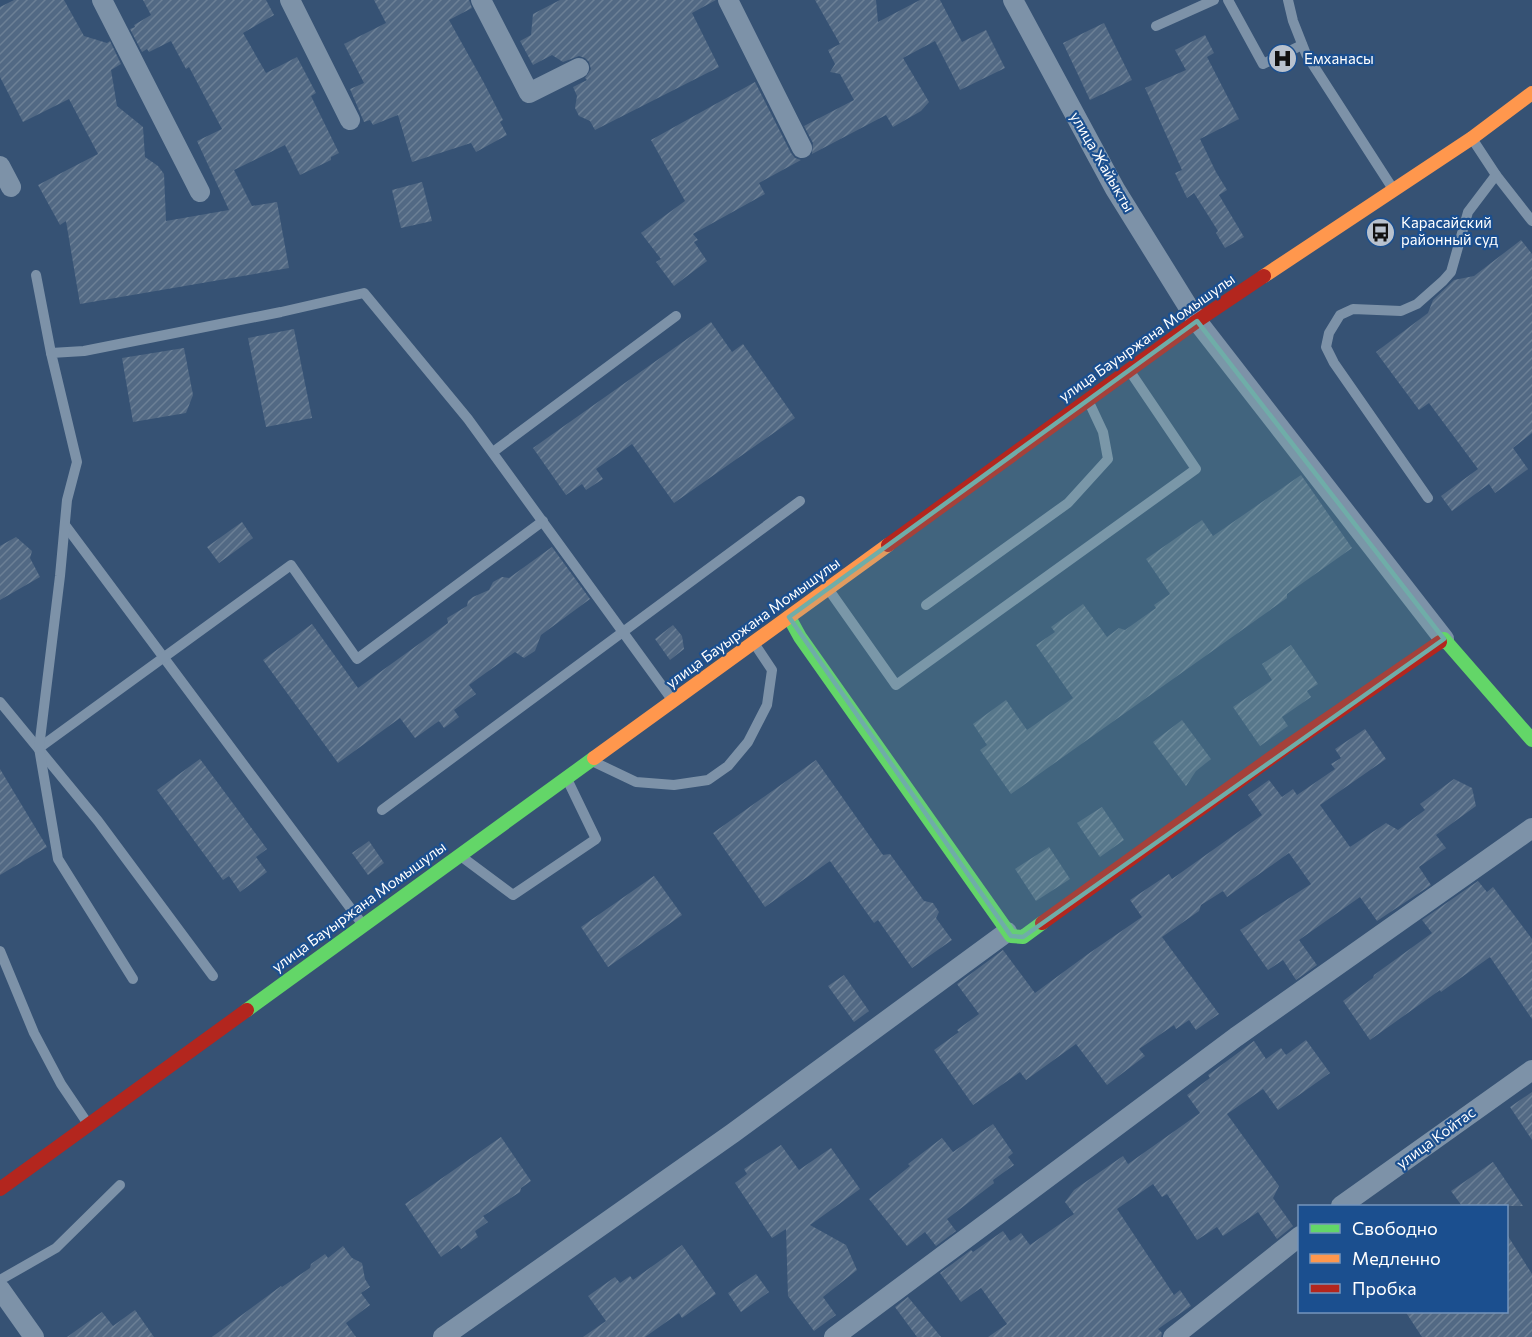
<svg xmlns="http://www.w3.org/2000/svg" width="1532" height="1337" font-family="Commissioner,sans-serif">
  <defs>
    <pattern id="building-hatch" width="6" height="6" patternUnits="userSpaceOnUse" patternTransform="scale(1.5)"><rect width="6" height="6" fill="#526984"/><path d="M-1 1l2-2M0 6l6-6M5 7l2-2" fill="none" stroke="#6c8096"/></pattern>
  </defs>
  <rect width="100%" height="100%" fill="#365274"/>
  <g fill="url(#building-hatch)">
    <path d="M14 0H64L84 36 107 43 110 41 121 64 111 70 117 106 143 127 145 157 158 166 164 174 166 221 229 210 197 141 222 129 189 67 186 69 171 41 149 52 147 49 142 52 130 29 135 27 134 25 151 15 143 0H266L274 15 243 33 266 73 297 57 316 93 311 96 339 153 331 157V160L300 175 285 145 234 170 252 206 277 202 289 268 80 304 66 221 60 225 38 185 98 154 69 99 23 122 0 77V7Z"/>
    <path d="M374 0H469L472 8 449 20 484 83 503 120 500 122 507 135 476 152 471 143 412 162 398 115 373 125 370 120 364 122 350 89 364 83 344 44 386 23Z"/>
    <path d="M560 0H716L692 13 719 67 595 130 590 121 579 116 575 108 577 96 573 87 587 80 585 78 591 69 589 62 585 58 579 56 563 62 552 55 533 65 520 41 531 35 533 14Z"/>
    <path d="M815 0H876L878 22 920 0H940L962 42 986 30 1005 68 960 90 935 41 903 58 929 102 921 111 893 127 886 115 812 154 813 143 804 126 854 100 840 74 830 72 835 64 828 50 840 44Z"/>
    <path d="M1104 23 1132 80 1090 100 1063 43Z"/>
    <path d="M1205 35 1214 53 1207 57 1239 119 1200 139 1216 172 1227 190 1219 195 1244 237 1225 248 1216 233 1218 231 1194 193 1187 198 1175 173 1182 170 1145 88 1186 70 1175 50Z"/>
    <path d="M755 82 791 153 795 158 801 160 759 183 765 194 693 234 698 240 694 242 707 261 674 286 656 262 661 259 641 233 685 201 651 140Z"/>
    <path d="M422 182 432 221 401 228 392 190Z"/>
    <path d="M1521 240 1532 254V433L1513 448 1528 469 1495 493 1489 484 1452 511 1441 496 1478 469 1429 403 1419 410 1376 352 1428 313 1433 300 1454 280 1474 276Z"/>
    <path d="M711 322 732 352 743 344 795 418 674 503 632 444 596 469 603 479 586 490 582 484 566 495 533 448Z"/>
    <path d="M294 329 312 418 266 427 248 338Z"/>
    <path d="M184 348 193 395 186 413 133 422 122 358Z"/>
    <path d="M1301 475 1352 548 1287 594V598L1011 794 980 750 987 745 973 724 1006 700 1027 730 1073 698 1036 645 1055 632 1051 627 1083 604 1107 637 1119 628 1125 630 1156 608 1154 605 1170 594 1146 559 1202 520 1213 536Z"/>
    <path d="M242 522 253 538 219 563 207 547Z"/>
    <path d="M16 537 32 551 30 558 40 577 0 600V546Z"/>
    <path d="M552 547 590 599 541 635 535 651 524 658 515 652 469 685 476 694 454 710 459 717 444 728 439 721 415 738 400 718 338 763 263 660 312 624 358 688 448 623 447 618 467 606 468 601 473 597 489 590 493 582 502 577 509 578Z"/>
    <path d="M673 625 682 636 684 649 670 660 655 639Z"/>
    <path d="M1291 645 1318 684 1307 691 1311 697 1282 717 1288 726 1260 746 1233 707 1272 680 1262 664Z"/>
    <path d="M1182 720 1211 759 1196 771 1186 786 1153 742Z"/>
    <path d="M1365 729 1386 759 1320 805 1350 847 1386 823 1398 830 1425 810 1420 804 1454 779 1472 788 1476 806 1436 835 1446 848 1419 867 1431 885 1377 921 1360 897 1299 940 1317 965 1296 980 1283 960 1268 970 1240 930 1311 884 1289 853 1227 897 1223 891 1201 905 1199 911 1162 937 1219 1014 1196 1030 1189 1020 1176 1029 1174 1025 1139 1049 1145 1056 1107 1085 1076 1044 1026 1080 1020 1072 973 1105 934 1050 959 1032 957 1030 979 1014 957 984 1003 950 1035 993 1088 954 1142 917 1130 900 1169 874 1172 879 1262 815 1248 795 1269 780 1282 797 1293 789 1297 795 1335 769 1331 764 1341 758 1335 749Z"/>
    <path d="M200 759 267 849 256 857 267 872 240 892 229 876 223 880 157 790Z"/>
    <path d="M816 760 883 855 890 854 924 901 933 903 939 912 936 918 952 940 912 968 878 920 874 923 830 861 765 907 713 833Z"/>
    <path d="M0 769 47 847 0 875Z"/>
    <path d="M1102 807 1124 840 1100 857 1077 823Z"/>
    <path d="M369 841 384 863 368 875 352 853Z"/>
    <path d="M1049 847 1070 879 1036 901 1015 869Z"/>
    <path d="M654 876 682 915 608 967 581 927Z"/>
    <path d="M1478 881 1487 892 1493 887 1532 939V1019L1490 957 1441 992 1440 990 1370 1040 1343 1001 1373 978 1374 975 1432 933 1422 920Z"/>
    <path d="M844 975 869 1011 854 1022 828 986Z"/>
    <path d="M1306 1040 1330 1073 1278 1110 1263 1089 1227 1114 1279 1186 1273 1198 1293 1226 1277 1239 1258 1212 1223 1236 1217 1227 1197 1240 1167 1194 1162 1197 1153 1184 1117 1209 1174 1295 1180 1290 1191 1306 1158 1329 1162 1333 1161 1337H988L1007 1324 981 1288 961 1302 940 1273 971 1250 973 1252 1003 1231 1010 1241 1021 1233 1030 1245 1074 1214 1065 1202 1074 1190 1123 1156 1128 1164 1200 1113 1187 1095 1210 1078 1208 1075 1254 1041 1266 1059 1281 1048 1286 1055Z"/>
    <path d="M1532 1092V1140L1510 1107Z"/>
    <path d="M993 1124 1013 1153 1008 1157 1014 1165 993 1180 994 1183 947 1219 956 1231 936 1246 925 1232 907 1246 869 1199 910 1166 908 1164 942 1138 953 1152Z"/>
    <path d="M501 1137 531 1181 521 1188 520 1192 483 1216 488 1222 475 1231 478 1237 461 1249 458 1245 441 1257 405 1204Z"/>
    <path d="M781 1145 799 1170 831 1148 860 1189 810 1225 846 1245 857 1270 823 1297 836 1315 814 1331 788 1296 786 1229 772 1238 735 1183 747 1174 744 1169Z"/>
    <path d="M1493 1162 1523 1206H1462L1451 1191Z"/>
    <path d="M1506 1233 1532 1274V1337H1422L1405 1311H1506Z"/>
    <path d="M682 1245 716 1294 682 1318 679 1313 645 1337H583L606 1321 588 1296 615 1277 620 1283 630 1276 633 1280Z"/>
    <path d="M343 1246 352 1258 362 1263 365 1279 370 1287 361 1293 370 1305 346 1323 356 1337H212L281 1286 282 1287 310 1268 311 1264 325 1254 328 1258Z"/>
    <path d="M756 1274 769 1292 741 1312 728 1293Z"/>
    <path d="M908 1297 941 1337H917L895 1307Z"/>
    <path d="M135 1310 154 1337H67L102 1312 113 1326Z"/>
  </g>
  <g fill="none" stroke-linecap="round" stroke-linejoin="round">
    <g stroke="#7d92a8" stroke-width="10">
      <path d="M1228 0 1263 64 1302 45"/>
      <path d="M1288 0 1293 21 1306 54 1393 189"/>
      <path d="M1156 26 1214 0"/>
      <path d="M1496 175 1532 221"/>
      <path d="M36 275 51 353"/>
      <path d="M493 452 676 316"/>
      <path d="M1428 498 1334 363 1326 347 1329 333 1340 315 1353 309 1401 311 1417 304 1443 281 1451 272 1468 212 1496 175 1473 140"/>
      <path d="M65 525 363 925"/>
      <path d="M829 590 896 685 1196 469 1129 370"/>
      <path d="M926 605 1068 503 1108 459 1103 432 1088 400"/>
      <path d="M0 702 98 821 213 976"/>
      <path d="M39 748 291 565 357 659 543 521"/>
      <path d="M594 762 636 782 674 785 708 780 728 766 748 742 767 705 772 670 754 643"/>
      <path d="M382 810 800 501"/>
      <path d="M462 857 513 895 596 839 567 779"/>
      <path d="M0 951 34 1033 61 1084 88 1124"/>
      <path d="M133 979 58 859 39 748 60 576 67 500 77 462 51 353 84 351 281 312 364 293 468 419 673 701"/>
      <path d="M0 1280 56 1248 120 1185"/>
    </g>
    <g stroke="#7d92a8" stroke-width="20">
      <path d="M102 0 200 192"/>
      <path d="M290 0 350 120"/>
      <path d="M481 0 529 93 579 68"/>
      <path d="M728 0 802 148"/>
      <path d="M1013 0 1115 189 1197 321 1444 639"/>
      <path d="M0 166 11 187"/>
      <path d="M1341 1206 1532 1070"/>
      <path d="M0 1289 34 1337"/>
      <path d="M443 1337 733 1133 1007 932"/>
      <path d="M834 1337 1236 1037 1532 828"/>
      <path d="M1173 1337 1300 1236"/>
    </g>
    <g stroke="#63d668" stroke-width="14">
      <path d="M789 617 800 637 1011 936 1023 937 1042 923"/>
      <path d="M1440 642 1444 639 1532 740"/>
      <path d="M247 1010 594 758"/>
    </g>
    <g stroke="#ff974d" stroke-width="14">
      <path d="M1264 276 1472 138 1532 93"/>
      <path d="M594 758 888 545"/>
    </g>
    <g stroke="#b3261e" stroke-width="14">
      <path d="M888 545 1197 321 1264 276"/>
      <path d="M1042 923 1285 748 1440 642"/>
      <path d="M0 1189 247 1010"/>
    </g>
  </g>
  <path fill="#6fada8" fill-opacity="0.2" stroke="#6fada8" stroke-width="4.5" stroke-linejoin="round" d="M1197 321 1444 639 1023 937 1011 936 789 617Z"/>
  <defs>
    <symbol id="hospital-disc" viewBox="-11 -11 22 22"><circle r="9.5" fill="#b9c2ce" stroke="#1b4f8f"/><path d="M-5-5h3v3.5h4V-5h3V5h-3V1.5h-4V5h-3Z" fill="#111"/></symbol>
    <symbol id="bus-disc" viewBox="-11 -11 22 22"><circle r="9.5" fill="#b9c2ce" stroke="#1b4f8f"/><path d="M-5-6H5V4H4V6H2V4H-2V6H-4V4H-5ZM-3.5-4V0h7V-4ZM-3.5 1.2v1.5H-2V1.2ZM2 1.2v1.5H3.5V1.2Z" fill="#111"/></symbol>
  </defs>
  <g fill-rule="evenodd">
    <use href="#hospital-disc" x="1266" y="42" width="33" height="33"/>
    <use href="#bus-disc" x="1364" y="216" width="33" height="33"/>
  </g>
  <g text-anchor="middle" stroke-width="4.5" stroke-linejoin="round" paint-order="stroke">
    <g font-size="15" fill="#fff" stroke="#1b4f8f" text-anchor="start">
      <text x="1304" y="64">Емханасы</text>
      <text x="1401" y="228">Карасайский<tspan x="1401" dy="17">районный суд</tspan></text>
    </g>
    <g font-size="15" fill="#fff" stroke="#1b4f8f">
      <text transform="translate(1102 162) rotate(60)" y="5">улица Жайыкты</text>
      <text transform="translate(1147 338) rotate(-35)" y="5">улица Бауыржана Момышулы</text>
      <text transform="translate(753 623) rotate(-36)" y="5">улица Бауыржана Момышулы</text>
      <text transform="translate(359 907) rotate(-36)" y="5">улица Бауыржана Момышулы</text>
      <text transform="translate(1436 1138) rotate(-36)" y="5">улица Койтас</text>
    </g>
  </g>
  <rect x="1298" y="1205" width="210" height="108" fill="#1b4f8f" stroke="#7695bc" stroke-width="1.5"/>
  <rect x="1310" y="1224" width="30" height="9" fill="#63d668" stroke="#7695bc" stroke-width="1.5"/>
  <text x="1352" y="1235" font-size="18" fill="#ffffff">Свободно</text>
  <rect x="1310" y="1254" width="30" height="9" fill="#ff974d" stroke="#7695bc" stroke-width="1.5"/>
  <text x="1352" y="1265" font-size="18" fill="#ffffff">Медленно</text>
  <rect x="1310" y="1284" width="30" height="9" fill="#b3261e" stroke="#7695bc" stroke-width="1.5"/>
  <text x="1352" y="1295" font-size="18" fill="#ffffff">Пробка</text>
</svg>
